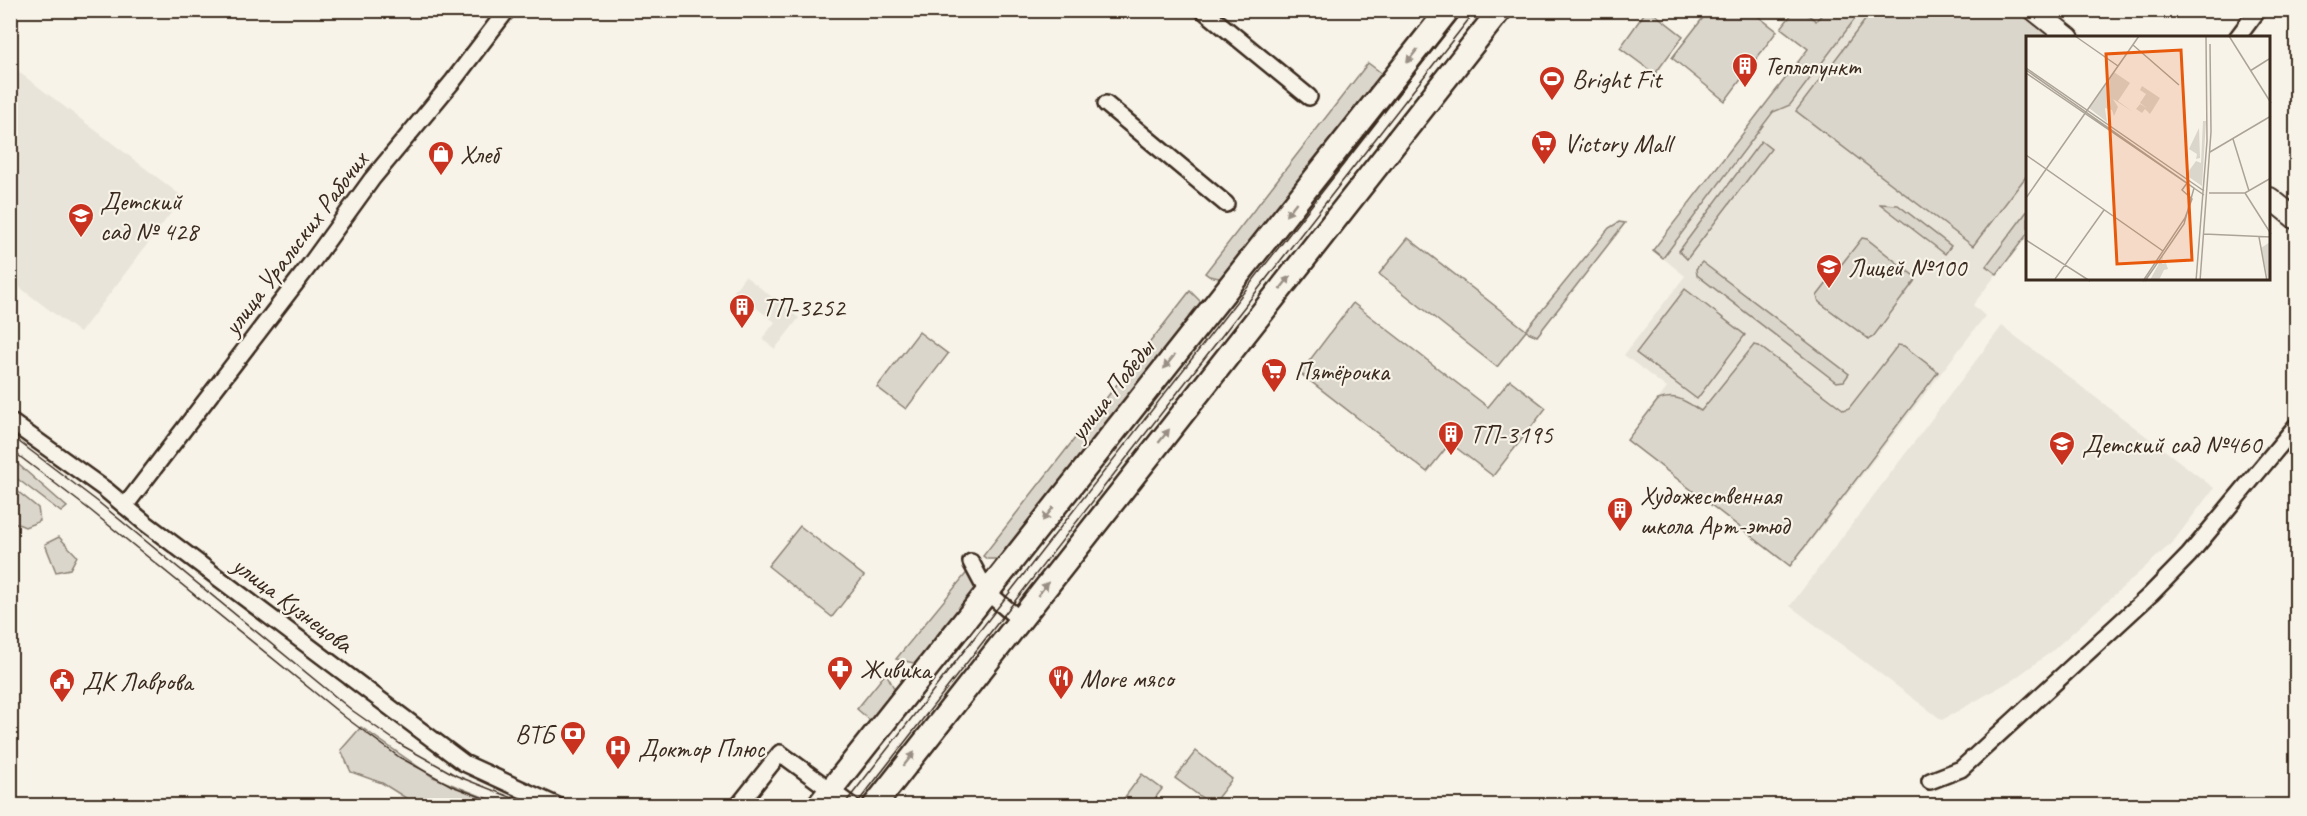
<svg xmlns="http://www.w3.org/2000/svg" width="2307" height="816" font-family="Caveat,sans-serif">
  <rect width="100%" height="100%" fill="#f7f3e8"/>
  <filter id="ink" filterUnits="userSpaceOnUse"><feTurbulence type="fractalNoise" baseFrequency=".0167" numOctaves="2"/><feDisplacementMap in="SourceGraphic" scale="12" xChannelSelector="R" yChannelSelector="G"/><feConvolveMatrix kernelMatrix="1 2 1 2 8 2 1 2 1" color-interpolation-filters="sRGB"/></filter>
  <g filter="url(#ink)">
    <g fill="#e9e4d9">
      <path d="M1837 11H1928L2028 88V233L1973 305 1985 316 1791 567 1627 440 1667 388 1624 355 1685 276 1653 250Z"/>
      <path d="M11 66 183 197 80 333 11 281Z"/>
      <path d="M745 276 799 318 775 349 762 339 775 322 734 291Z"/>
      <path d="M2002 326 2214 488 2173 542 2051 652 2014 679 1942 720 1790 606Z"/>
    </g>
    <g fill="#dbd6cb" stroke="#8b8074" stroke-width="1.5">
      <path d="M1709 10 1751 11 1777 31 1725 101 1672 58Z"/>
      <path d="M1795 10 1803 11 1816 21 1825 11H1861L1790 105 1773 112 1663 258 1653 250 1808 49 1781 28Z"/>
      <path d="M1646 11H1651L1683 36 1655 74 1620 48Z"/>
      <path d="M1872 11H2018L2053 37 2028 38V174L1973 246 1796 111Z"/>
      <path d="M1368 63 1380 72 1382 77 1224 279 1209 276 1205 273Z"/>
      <path d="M1761 141 1771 149 1687 259 1679 251Z"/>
      <path d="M1880 204 1898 205 1951 246 1945 254Z"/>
      <path d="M2028 210V233L1997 274 1986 266Z"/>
      <path d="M1619 222 1625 223 1537 336 1526 331 1497 367 1379 274 1408 238 1526 330 1609 228Z"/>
      <path d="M1862 238 1867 239 1914 276 1916 279 1873 337 1869 339 1819 302 1817 296Z"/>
      <path d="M1702 262 1849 374 1844 381 1836 382 1697 275 1696 269Z"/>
      <path d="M1685 289 1745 335 1697 399 1636 353Z"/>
      <path d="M1190 291 1203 304 1003 559H987L983 556Z"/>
      <path d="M1353 303 1488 407 1510 380 1546 408 1493 476 1450 443 1427 472 1300 373Z"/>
      <path d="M919 332 948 354 906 409 877 387Z"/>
      <path d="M1754 345 1759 346 1844 410 1849 408 1898 345 1904 346 1938 372 1790 566 1627 440 1658 400C1677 393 1686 402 1701 411Z"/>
      <path d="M11 458 67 507 61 512 11 474Z"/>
      <path d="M11 486 38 508 40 521 25 527 11 521Z"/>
      <path d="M800 526 864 576 832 617 768 566Z"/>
      <path d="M59 537 77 556 70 569 56 572 45 544Z"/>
      <path d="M969 570 979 587 918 664 896 659Z"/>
      <path d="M886 673 896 692 873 723 857 709Z"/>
      <path d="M361 727 433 777 503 805H417L382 783 351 772 341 750Z"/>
      <path d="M1196 751 1232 779 1212 805 1175 778Z"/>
      <path d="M1142 774 1162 789 1150 805H1119Z"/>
    </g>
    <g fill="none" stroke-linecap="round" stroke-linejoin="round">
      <defs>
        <g id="minor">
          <path d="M1203 10 1309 97"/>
          <path d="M2237 38 2258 10"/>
          <path d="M1106 104 1226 204"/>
          <path d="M10 421 106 490 144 522 464 763 558 806"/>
          <path d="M125 506 312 262 372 179 453 81 507 10"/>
          <path d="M971 562 987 592 1019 619"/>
          <path d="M1930 781 1961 769 2151 594 2189 555 2296 426"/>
          <path d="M738 806 780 753 852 806"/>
        </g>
        <g id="tertiary">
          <path d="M2034 10 2069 38"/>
          <path d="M2270 198 2296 219"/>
        </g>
        <g id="secondary">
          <path d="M818 806 1448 10"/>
          <path d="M874 806 1500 10"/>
        </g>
      </defs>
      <use href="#minor" stroke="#3b2a1e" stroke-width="20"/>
      <use href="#tertiary" stroke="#3b2a1e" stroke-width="24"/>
      <use href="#secondary" stroke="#3b2a1e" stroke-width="27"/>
      <use href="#minor" stroke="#f7f3e8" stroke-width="15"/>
      <use href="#tertiary" stroke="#f7f3e8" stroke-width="20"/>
      <use href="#secondary" stroke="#f7f3e8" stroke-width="22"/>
      <g stroke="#3b2a1e" stroke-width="1.5">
        <path d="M10 435 97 501 353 711 403 746 457 776 533 806"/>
        <path d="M10 449 90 510 346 718 399 757 452 786 504 806"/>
        <path d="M843 806 1464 10"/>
        <path d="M855 806 1476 10"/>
      </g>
    </g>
    <defs><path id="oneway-solid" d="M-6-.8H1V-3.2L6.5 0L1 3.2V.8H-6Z" transform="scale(1.5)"/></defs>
    <g fill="#998e83">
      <use href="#oneway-solid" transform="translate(1412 56) rotate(128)"/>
      <use href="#oneway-solid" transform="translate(1291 209) rotate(128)"/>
      <use href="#oneway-solid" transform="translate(1285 283) rotate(-52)"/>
      <use href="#oneway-solid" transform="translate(1169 362) rotate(128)"/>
      <use href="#oneway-solid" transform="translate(1164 436) rotate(-52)"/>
      <use href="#oneway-solid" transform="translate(1048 514) rotate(128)"/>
      <use href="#oneway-solid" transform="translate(1043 589) rotate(-52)"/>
      <use href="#oneway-solid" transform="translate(909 759) rotate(-52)"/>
    </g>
  </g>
  <defs>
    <symbol id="building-pin" viewBox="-11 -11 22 30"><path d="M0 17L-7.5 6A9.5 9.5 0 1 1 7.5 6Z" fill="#c8321e" stroke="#f7f3e8"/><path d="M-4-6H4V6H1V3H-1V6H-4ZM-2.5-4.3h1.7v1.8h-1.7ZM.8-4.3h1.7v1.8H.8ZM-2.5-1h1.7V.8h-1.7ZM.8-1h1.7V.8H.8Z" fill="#fff"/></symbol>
    <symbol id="stadium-pin" viewBox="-11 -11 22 30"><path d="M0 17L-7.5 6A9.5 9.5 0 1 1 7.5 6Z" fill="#c8321e" stroke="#f7f3e8"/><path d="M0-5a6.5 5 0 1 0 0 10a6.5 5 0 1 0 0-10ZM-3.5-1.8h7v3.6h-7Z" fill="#fff"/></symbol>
    <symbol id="supermarket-pin" viewBox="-11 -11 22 30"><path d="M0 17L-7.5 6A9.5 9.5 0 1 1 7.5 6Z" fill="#c8321e" stroke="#f7f3e8"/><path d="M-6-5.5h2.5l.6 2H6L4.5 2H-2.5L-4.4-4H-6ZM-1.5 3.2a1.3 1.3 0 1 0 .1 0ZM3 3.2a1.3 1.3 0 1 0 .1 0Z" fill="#fff"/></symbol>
    <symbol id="shop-pin" viewBox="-11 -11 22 30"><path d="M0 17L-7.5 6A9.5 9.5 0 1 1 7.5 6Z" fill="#c8321e" stroke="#f7f3e8"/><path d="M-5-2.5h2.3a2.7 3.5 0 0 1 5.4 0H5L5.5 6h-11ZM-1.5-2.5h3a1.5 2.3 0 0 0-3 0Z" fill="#fff"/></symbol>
    <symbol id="school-pin" viewBox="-11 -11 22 30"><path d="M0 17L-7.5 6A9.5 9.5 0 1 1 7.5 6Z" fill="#c8321e" stroke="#f7f3e8"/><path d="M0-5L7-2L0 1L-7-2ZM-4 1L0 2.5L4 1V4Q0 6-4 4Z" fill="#fff"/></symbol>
    <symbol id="pharmacy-pin" viewBox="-11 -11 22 30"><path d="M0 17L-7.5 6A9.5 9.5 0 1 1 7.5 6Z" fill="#c8321e" stroke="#f7f3e8"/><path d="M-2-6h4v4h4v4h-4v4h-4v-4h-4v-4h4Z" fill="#fff"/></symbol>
    <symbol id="restaurant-pin" viewBox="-11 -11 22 30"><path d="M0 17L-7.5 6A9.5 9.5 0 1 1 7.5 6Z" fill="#c8321e" stroke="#f7f3e8"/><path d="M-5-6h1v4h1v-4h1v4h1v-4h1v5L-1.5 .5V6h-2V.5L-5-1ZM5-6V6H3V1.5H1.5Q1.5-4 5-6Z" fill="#fff"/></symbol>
    <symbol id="civic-pin" viewBox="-11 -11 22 30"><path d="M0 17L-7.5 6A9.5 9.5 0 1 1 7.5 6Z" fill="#c8321e" stroke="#f7f3e8"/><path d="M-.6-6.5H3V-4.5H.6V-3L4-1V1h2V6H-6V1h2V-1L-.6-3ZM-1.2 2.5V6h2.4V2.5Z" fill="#fff"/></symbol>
    <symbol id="bank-pin" viewBox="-11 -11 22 30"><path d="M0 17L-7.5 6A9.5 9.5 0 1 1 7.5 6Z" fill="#c8321e" stroke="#f7f3e8"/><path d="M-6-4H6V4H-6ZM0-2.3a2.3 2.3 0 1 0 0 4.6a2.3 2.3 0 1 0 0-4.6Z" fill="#fff"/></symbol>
    <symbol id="hospital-pin" viewBox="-11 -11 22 30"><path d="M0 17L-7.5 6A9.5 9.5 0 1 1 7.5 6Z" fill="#c8321e" stroke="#f7f3e8"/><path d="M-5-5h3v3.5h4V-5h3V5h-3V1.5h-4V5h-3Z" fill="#fff"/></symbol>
  </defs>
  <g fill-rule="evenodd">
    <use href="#building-pin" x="1730" y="51" width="30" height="40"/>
    <use href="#stadium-pin" x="1537" y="64" width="30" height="40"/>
    <use href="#supermarket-pin" x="1529" y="128" width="30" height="40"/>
    <use href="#shop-pin" x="426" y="139" width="30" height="40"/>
    <use href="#school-pin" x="66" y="201" width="30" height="40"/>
    <use href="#school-pin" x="1814" y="252" width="30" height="40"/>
    <use href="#building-pin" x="727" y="292" width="30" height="40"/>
    <use href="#supermarket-pin" x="1259" y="356" width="30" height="40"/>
    <use href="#building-pin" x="1436" y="419" width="30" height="40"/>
    <use href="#school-pin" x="2047" y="429" width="30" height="40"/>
    <use href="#building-pin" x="1605" y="495" width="30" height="40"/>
    <use href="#pharmacy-pin" x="825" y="654" width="30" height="40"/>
    <use href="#restaurant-pin" x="1046" y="663" width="30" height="40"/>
    <use href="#civic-pin" x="47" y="666" width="30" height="40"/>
    <use href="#bank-pin" x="558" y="719" width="30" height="40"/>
    <use href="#hospital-pin" x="603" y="733" width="30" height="40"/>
  </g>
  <g text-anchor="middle" stroke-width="4.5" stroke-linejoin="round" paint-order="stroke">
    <g font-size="26" fill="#3b2a1e" stroke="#f7f3e8" text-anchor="start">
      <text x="1764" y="75">Теплопункт</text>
      <text x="1572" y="88">Bright Fit</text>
      <text x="1564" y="152">Victory Mall</text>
      <text x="460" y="163">Хлеб</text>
      <text x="100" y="210">Детский<tspan x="100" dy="30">сад № 428</tspan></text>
      <text x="1848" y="276">Лицей №100</text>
      <text x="762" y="316">ТП-3252</text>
      <text x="1294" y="380">Пятёрочка</text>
      <text x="1470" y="443">ТП-3195</text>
      <text x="2082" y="453">Детский сад №460</text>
      <text x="1640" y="504">Художественная<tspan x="1640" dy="30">школа Арт-этюд</tspan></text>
      <text x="860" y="678">Живика</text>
      <text x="1080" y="687">More мясо</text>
      <text x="82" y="690">ДК Лаврова</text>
      <text x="554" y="743" text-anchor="end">ВТБ</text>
      <text x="638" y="757">Доктор Плюс</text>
    </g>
    <g font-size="26" fill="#3b2a1e" stroke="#f7f3e8">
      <text transform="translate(295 243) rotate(-53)" y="9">улица Уральских Рабочих</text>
      <text transform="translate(1111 390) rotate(-52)" y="9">улица Победы</text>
      <text transform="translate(293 604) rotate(37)" y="9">улица Кузнецова</text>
    </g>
  </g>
  <g transform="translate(2026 36)">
    <rect width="244" height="244" fill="#f7f3e8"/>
    <path d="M88 36 104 47 92 65 107 76 87 63 92 71 88 80 86 74 79 72 81 86 63 72ZM116 50 134 62 124 78 119 73 116 77 110 73 114 68 121 72 114 67 120 58 114 54ZM177 85H180L176 150 160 139 170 125 175 127ZM173 92 174 122 170 123 171 118 163 113ZM244 206V244H242L235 212ZM137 220 136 228 140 227 142 233 138 234 133 244H124Z" fill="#dbd6cb"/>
    <path fill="none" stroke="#aca397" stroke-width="1.5" d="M49 0 92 30M203 0 245 67M107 9 153 49M0 32 178 155M0 34 168 152 158 188 119 245M224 35 243 23M0 37 178 159M207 103 223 155M184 116 245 80M0 119 137 215M183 157H219L245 142M219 157 245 198M0 162 113 0M178 198 245 201M233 201 241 245M0 204 64 245M29 243 78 174M117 245 159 182 166 163 156 154 161 147M170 245 181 105 180 0M174 245 185 96 184 8"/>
    <path fill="#e8590c" fill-opacity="0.15" stroke="#e8590c" stroke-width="3" d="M155 14 166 224 91 228 80 18Z"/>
    <rect width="244" height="244" fill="none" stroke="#3b2a1e" stroke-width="3"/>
  </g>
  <rect width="2307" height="816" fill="none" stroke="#f7f3e8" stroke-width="36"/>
  <rect x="18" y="18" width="2271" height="780" fill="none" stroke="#3b2a1e" stroke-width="2" filter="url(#ink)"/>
</svg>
